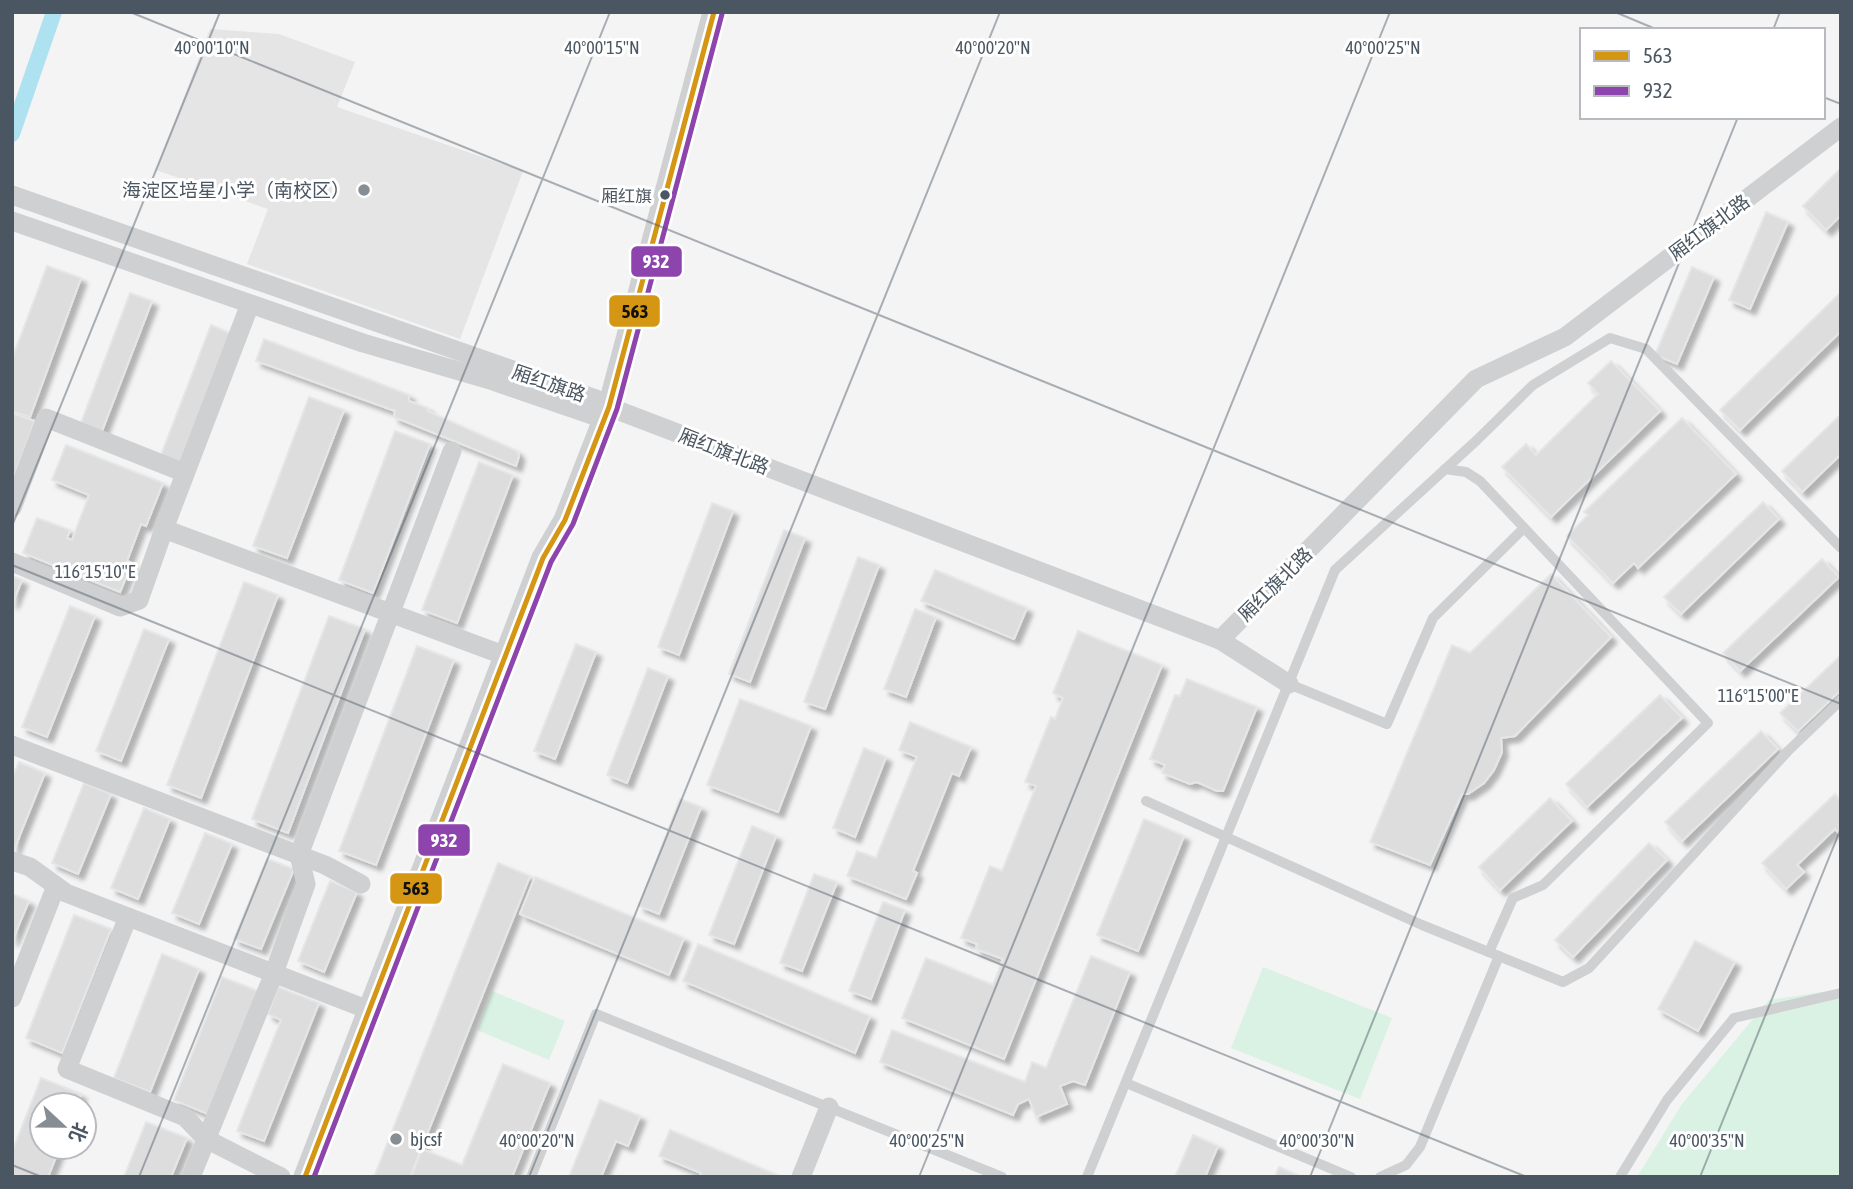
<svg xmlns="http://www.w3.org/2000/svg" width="1853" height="1189" font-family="'Asap Condensed','Noto Sans SC',sans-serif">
  <defs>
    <filter id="shadow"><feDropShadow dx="5.5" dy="5.5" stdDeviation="2" flood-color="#0004"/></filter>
  </defs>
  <rect width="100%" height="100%" fill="#f4f4f4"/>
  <path fill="#e6e5e6" d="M210 29 279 34 355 62 337 107 523 171 460 339 247 264 268 209 156 170Z"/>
  <g fill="#d9f2e3">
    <path d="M1263 967 1392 1018 1360 1099 1231 1048Z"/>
    <path d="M1841 989V1177H1637L1682 1104 1769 1000Z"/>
    <path d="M492 991 565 1021 549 1060 477 1030Z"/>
  </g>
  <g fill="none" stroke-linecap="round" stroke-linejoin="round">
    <path stroke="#aee2f0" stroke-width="16" d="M12 134 54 12"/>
  </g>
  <g fill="#ddddde" stroke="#e5e6e7" stroke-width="2" filter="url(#shadow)">
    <path d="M1841 168V215L1826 230 1803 206Z"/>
    <path d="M1766 212 1788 222 1750 309 1729 300Z"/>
    <path d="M47 266 81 278 30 417 12 411V359Z"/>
    <path d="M1692 267 1714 277 1677 364 1655 355Z"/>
    <path d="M1841 292V331L1740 430 1720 410Z"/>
    <path d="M130 293 152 301 102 431 81 423Z"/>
    <path d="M211 325 232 334 183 464 161 455Z"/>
    <path d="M264 339 409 395V401L428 408 427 411 517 451 519 456 516 466 394 417 395 411 256 361Z"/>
    <path d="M1611 361 1660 411 1551 517 1502 467 1526 444 1536 455 1598 394 1588 383Z"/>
    <path d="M309 397 344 410 287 558 253 546Z"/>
    <path d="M12 413 35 421 12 482Z"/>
    <path d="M1841 414V454L1802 492 1782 471Z"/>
    <path d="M1682 418 1736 474 1638 568 1634 563 1613 583 1567 536 1588 515 1584 512Z"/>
    <path d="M395 431 430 444 373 593 339 580Z"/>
    <path d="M66 445 163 483 146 526 141 524 127 561 132 563 120 592 23 553 37 518 70 530 67 538 72 540 89 495 52 480Z"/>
    <path d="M479 462 513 475 457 623 422 610Z"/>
    <path d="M1763 502 1779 519 1681 614 1664 597Z"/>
    <path d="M712 503 733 511 679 655 658 647Z"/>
    <path d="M784 530 805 538 750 682 729 674Z"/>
    <path d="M858 557 879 565 825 709 804 702Z"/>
    <path d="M1822 559 1839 577 1740 671 1723 653Z"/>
    <path d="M935 570 1027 608 1014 639 921 601Z"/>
    <path d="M1551 574 1611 637 1515 736 1501 738 1502 752 1494 770 1484 783 1468 794H1462L1430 865 1370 842 1452 645 1470 653Z"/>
    <path d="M12 576 22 580 12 604Z"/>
    <path d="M244 582 278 595 201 798 167 785Z"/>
    <path d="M70 606 95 616 47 737 22 727Z"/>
    <path d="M915 609 936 617 906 697 884 689Z"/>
    <path d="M329 616 365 629 288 833 252 819Z"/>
    <path d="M144 629 169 639 121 761 96 751Z"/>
    <path d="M1078 631 1162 665 1004 1059 902 1018 926 958 993 985 1003 959 976 949 977 944 961 938 990 866 1002 871 1036 786 1025 782 1051 717 1055 719 1063 698 1053 693Z"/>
    <path d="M576 644 596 652 555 759 534 751Z"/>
    <path d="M417 646 454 660 376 865 339 851Z"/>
    <path d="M1841 655V690L1798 731 1780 713Z"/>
    <path d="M648 668 668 676 627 783 607 775Z"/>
    <path d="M1187 679 1257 707 1223 791H1217L1197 782 1190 784 1162 773 1165 765 1150 759 1175 695 1180 696Z"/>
    <path d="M1660 695 1682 718 1587 807 1566 784Z"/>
    <path d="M740 699 811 726 778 812 707 785Z"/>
    <path d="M910 722 971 747 959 776 952 773 913 871 917 873 906 899 847 876 857 851 876 858 917 757 899 750Z"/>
    <path d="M1761 731 1778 749 1682 841 1665 822Z"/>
    <path d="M864 748 886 757 855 837 833 828Z"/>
    <path d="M19 762 45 773 13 852 12 778Z"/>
    <path d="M84 783 111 794 78 874 52 863Z"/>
    <path d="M1835 794 1841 801V835L1835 829 1797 865 1804 872 1786 889 1762 863Z"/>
    <path d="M1550 798 1572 821 1500 890 1479 867Z"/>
    <path d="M680 799 701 807 659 914 639 906Z"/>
    <path d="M144 808 170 819 138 899 111 888Z"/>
    <path d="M1144 819 1184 836 1138 951 1097 935Z"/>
    <path d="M752 826 776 836 734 944 709 935Z"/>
    <path d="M205 833 232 844 199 924 172 913Z"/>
    <path d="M1649 843 1667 860 1573 957 1555 940Z"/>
    <path d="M267 859 294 869 261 949 234 939Z"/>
    <path d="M498 863 530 876 410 1177H374Z"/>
    <path d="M814 874 837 882 802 971 780 963Z"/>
    <path d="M535 877 684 938 669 975 520 914Z"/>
    <path d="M330 881 357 892 324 972 298 961Z"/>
    <path d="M12 894 29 901 12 941Z"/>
    <path d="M883 902 905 910 871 999 849 991Z"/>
    <path d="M74 915 111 929 62 1053 26 1038Z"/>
    <path d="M1695 941 1735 962 1698 1031 1658 1009Z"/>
    <path d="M698 944 870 1016 855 1053 683 981Z"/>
    <path d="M162 954 199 969 150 1092 114 1078Z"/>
    <path d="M1091 956 1130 972 1085 1085 1073 1081 1060 1086 1067 1104 1036 1117 1029 1099 1018 1104 1013 1115 880 1062 892 1030 1025 1082 1032 1062 1046 1068Z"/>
    <path d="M222 977 258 991 210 1115 174 1100Z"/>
    <path d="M278 987 319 1003 264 1141 237 1131 281 1020 268 1014Z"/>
    <path d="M503 1064 550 1083 512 1177H411L422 1149 462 1165Z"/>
    <path d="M41 1078 81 1094 76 1105H42V1147H60L48 1177H12V1152Z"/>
    <path d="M600 1100 640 1116 628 1146 616 1141 601 1177H569Z"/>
    <path d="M146 1122 187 1138 171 1177H124Z"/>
    <path d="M670 1130 777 1175V1177H700L701 1173 659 1156Z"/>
    <path d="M1193 1135 1218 1146 1205 1177H1175Z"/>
    <path d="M1279 1167 1301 1177H1275Z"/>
  </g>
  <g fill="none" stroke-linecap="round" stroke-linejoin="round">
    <g stroke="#ced0d2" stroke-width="10">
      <path d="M1445 469 1466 472 1480 481 1708 723 1543 885 1513 898 1489 952"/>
      <path d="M1289 684 1387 724 1433 618 1524 528"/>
      <path d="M1146 801 1422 925 1563 982 1589 968 1788 751 1841 700"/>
      <path d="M1126 1083 1351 1177"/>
      <path d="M531 1177 596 1014 1002 1177"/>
      <path d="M1087 1177 1335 570 1477 440 1533 385 1610 338 1646 349 1841 548"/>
      <path d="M1380 1177 1406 1165 1420 1147 1499 956"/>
      <path d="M1620 1177 1667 1100 1734 1018 1841 993"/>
    </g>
    <g stroke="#ced0d2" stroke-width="19">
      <path d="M12 195 596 399 609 407 1220 640 1476 379 1565 337 1841 127"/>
      <path d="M12 221 363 343 493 381 592 415 609 407"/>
      <path d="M12 508 46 418 185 473"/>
      <path d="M164 529 250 304"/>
      <path d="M12 562 120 607 139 600 164 529 506 656"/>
      <path d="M1220 640 1289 684"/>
      <path d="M12 745 325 865 361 884"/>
      <path d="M12 861 30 867 66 893 369 1010"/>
      <path d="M128 917 67 1069 185 1117 206 1139 281 1177"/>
      <path d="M12 998 56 886"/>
      <path d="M191 1177 274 973 306 884 299 855 452 451"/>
      <path d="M801 1177 829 1107"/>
    </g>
    <path stroke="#ced0d2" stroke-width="23" d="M305 1177 543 558 565 520 609 407 714 12"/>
    <defs>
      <path id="bus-1" d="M305 1177 543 558 565 520 609 407 714 12"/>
      <path id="bus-2" d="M314 1177 551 562 573 524 617 409 722 14"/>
    </defs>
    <use href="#bus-1" stroke="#fff" stroke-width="10"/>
    <use href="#bus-2" stroke="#fff" stroke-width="10"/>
    <use href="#bus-1" stroke="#d49613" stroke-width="5"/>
    <use href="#bus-2" stroke="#8e44ad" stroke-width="5"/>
  </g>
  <path fill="none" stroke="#4a5661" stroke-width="2" stroke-opacity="0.45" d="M130 12 1841 704M1615 12 1658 30M1773 30 1780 12M1823 97 1841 104M12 526 220 12M12 565 1527 1177M12 1165 42 1177M139 1177 610 12M529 1177 1000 12M919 1177 1390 12M1310 1177 1738 117M1700 1177 1841 828"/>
  <g fill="#868d94" stroke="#fff" stroke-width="2.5">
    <circle cx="364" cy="190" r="7"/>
    <circle cx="396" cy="1139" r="7"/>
  </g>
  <circle fill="#4a5661" stroke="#fff" stroke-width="2.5" cx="665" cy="195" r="6"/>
  <g text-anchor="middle" stroke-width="6" stroke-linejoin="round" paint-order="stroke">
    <g font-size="17" fill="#4a5661" stroke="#fff" text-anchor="end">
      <text x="652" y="202">厢红旗</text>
    </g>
    <g font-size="19" fill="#4a5661" stroke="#fff" text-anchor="end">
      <text x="350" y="197">海淀区培星小学（南校区）</text>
      <text x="410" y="1146" text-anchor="start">bjcsf</text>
    </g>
    <g font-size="19" fill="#4a5661" stroke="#fff">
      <text transform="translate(1709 227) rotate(-37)" y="7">厢红旗北路</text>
      <text transform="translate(549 383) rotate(19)" y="7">厢红旗路</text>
      <text transform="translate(724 451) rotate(21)" y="7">厢红旗北路</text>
      <text transform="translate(1275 584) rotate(-45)" y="7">厢红旗北路</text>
    </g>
  </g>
  <g font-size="18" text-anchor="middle" fill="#4a5661" stroke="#fff" stroke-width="6" stroke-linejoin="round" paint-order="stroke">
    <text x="993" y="54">40°00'20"N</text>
    <text x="1383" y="54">40°00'25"N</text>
    <text x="212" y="54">40°00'10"N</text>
    <text x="602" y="54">40°00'15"N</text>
    <text x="95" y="578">116°15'10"E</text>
    <text x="1758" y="702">116°15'00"E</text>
    <text x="537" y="1147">40°00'20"N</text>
    <text x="927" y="1147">40°00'25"N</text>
    <text x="1317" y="1147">40°00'30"N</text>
    <text x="1707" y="1147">40°00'35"N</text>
  </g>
  <g stroke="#fff" stroke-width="2.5">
    <rect x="630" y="245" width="53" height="33" rx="7" fill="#8e44ad"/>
    <rect x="608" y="294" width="53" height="34" rx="7" fill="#d49613"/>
    <rect x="417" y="823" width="54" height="34" rx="7" fill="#8e44ad"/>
    <rect x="389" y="872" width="54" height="33" rx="7" fill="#d49613"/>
  </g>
  <g font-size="19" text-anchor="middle" font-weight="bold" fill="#fff">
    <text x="656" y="268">932</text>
    <text x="444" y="847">932</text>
  </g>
  <g font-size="19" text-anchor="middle" font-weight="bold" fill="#111">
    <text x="635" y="318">563</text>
    <text x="416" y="895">563</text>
  </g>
  <rect width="1853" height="1189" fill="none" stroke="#4a5661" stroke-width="28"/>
  <rect x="1580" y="28" width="245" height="91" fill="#ffffff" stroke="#b7bbc0" stroke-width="2"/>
  <rect x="1594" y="51" width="35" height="10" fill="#d49613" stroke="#b7bbc0" stroke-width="2"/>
  <text x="1643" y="63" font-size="21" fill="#4a5661">563</text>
  <rect x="1594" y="86" width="35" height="10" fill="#8e44ad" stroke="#b7bbc0" stroke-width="2"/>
  <text x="1643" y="98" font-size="21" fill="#4a5661">932</text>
  <g transform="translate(63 1126) rotate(112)"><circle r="33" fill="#ffffff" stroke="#b7bbc0" stroke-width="2"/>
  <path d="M0-5L12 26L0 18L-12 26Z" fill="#868d94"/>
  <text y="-10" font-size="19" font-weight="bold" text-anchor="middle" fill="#4a5661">北</text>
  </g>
</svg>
